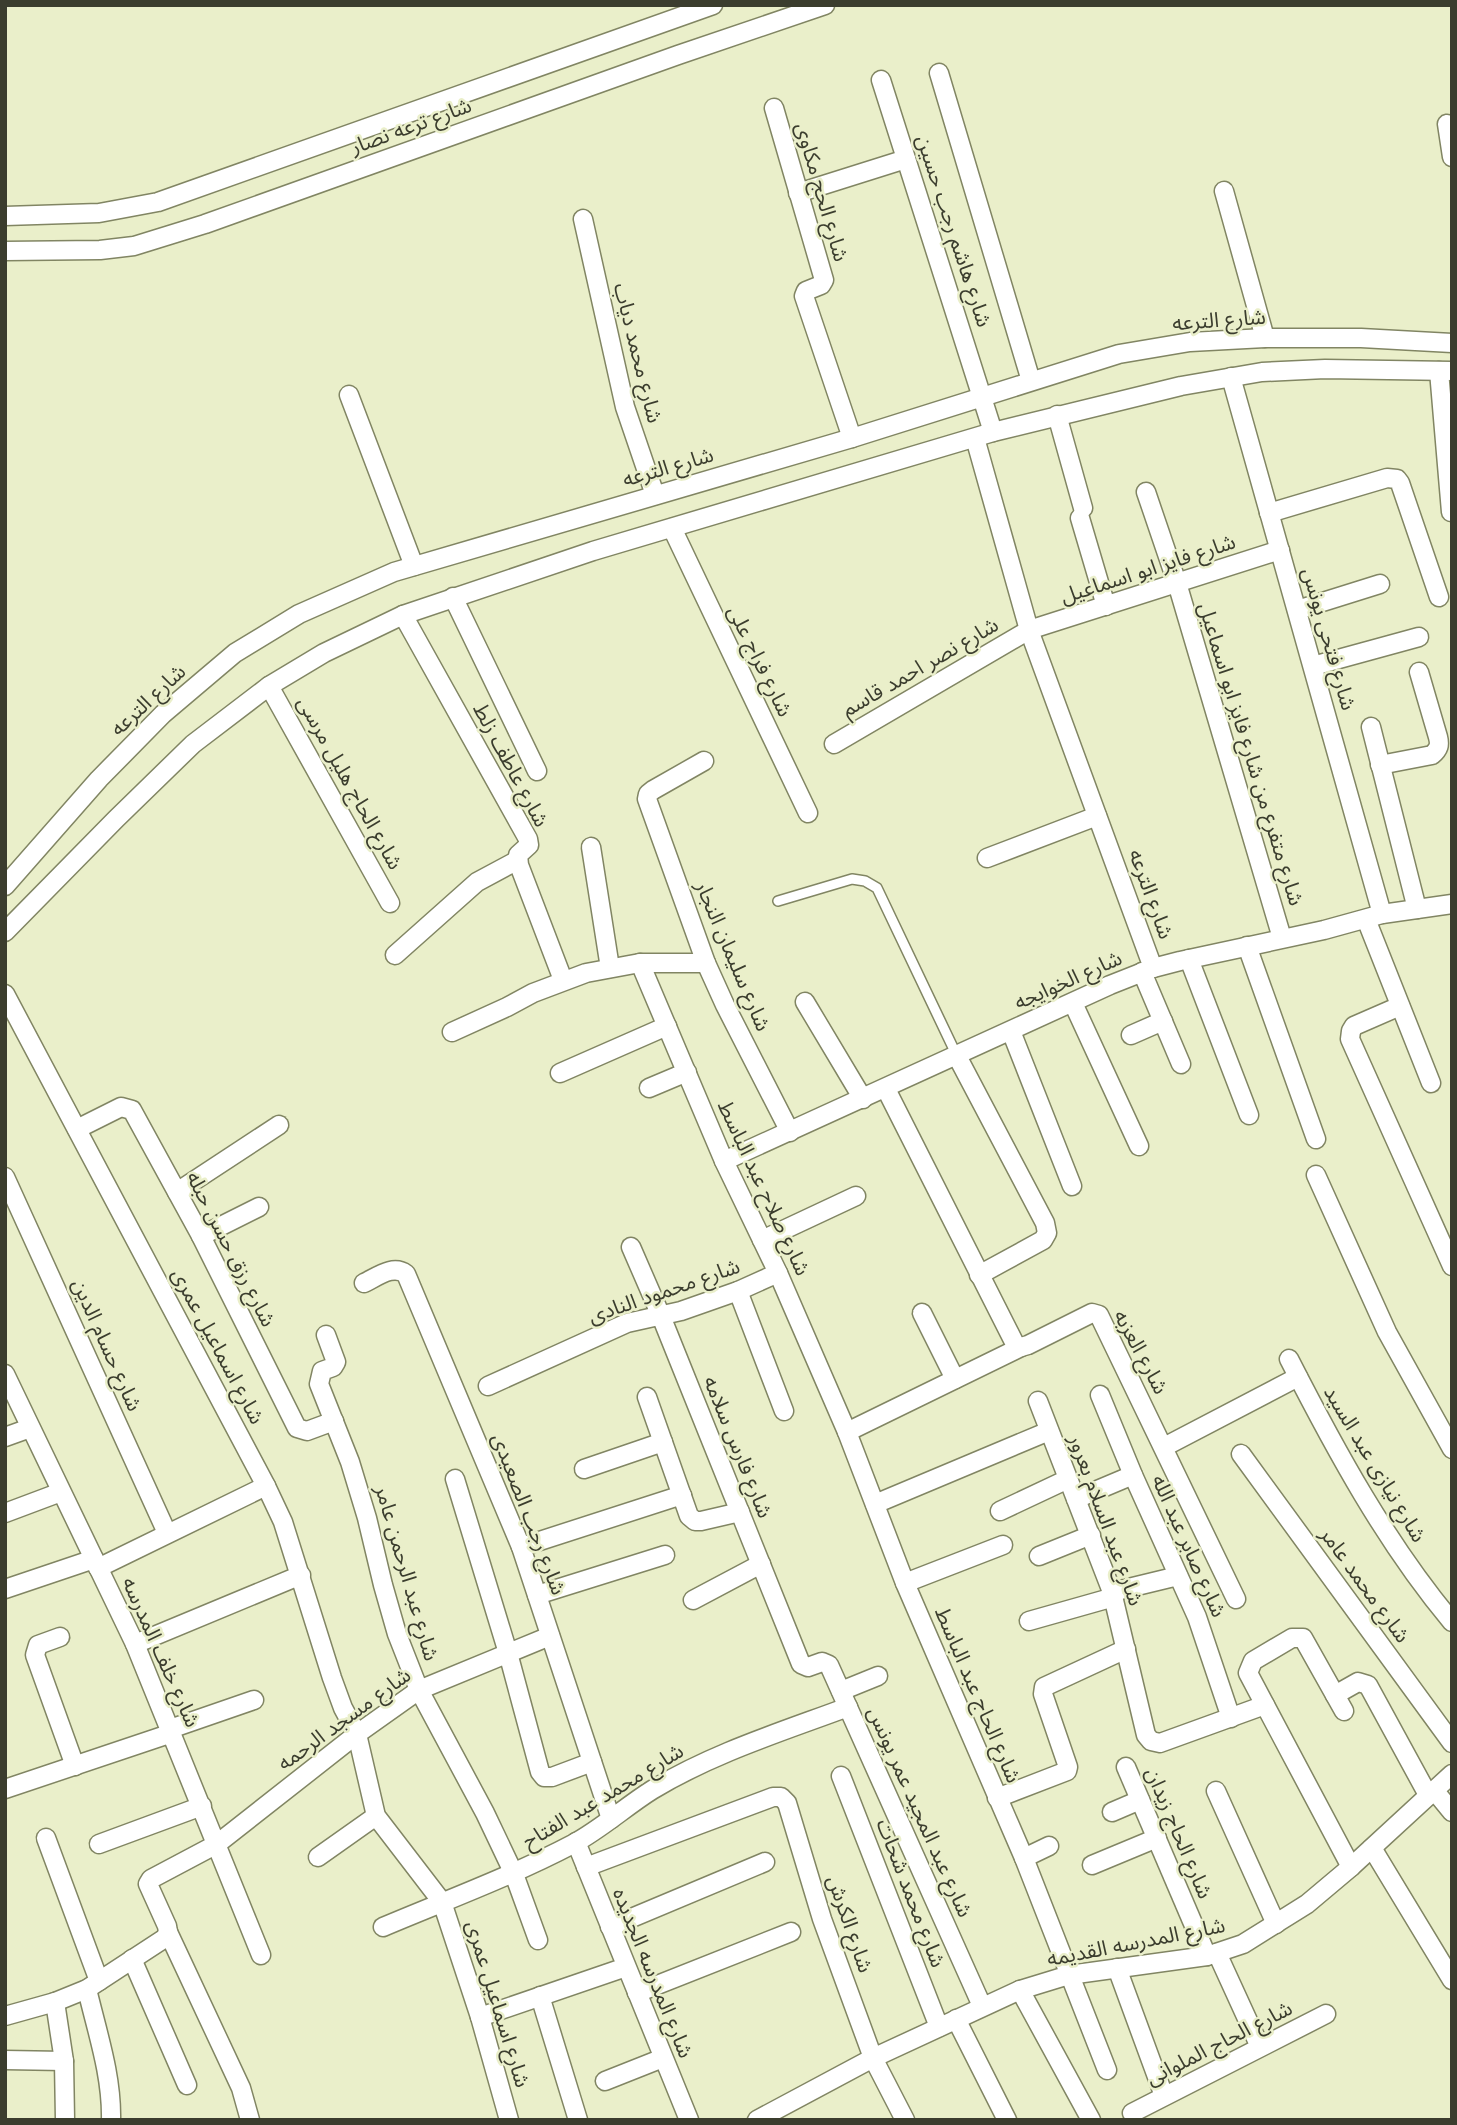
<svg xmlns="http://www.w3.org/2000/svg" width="1457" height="2125" font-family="Helvetica,'Noto Sans Arabic',sans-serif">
  <rect width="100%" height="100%" fill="#eaefca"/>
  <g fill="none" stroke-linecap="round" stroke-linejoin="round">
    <defs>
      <path id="lane" d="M778 901 852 879 865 881 877 888 957 1056"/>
      <g id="street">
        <path d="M939 73 1031 381"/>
        <path d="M881 80 993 432"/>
        <path d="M774 108 824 280 821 285 806 291 804 296 852 438"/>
        <path d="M1447 124 1452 157"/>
        <path d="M1224 191 1265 338"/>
        <path d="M798 193 906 159"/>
        <path d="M5 216 99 213 158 202 713 5"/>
        <path d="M583 219 625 407 655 495"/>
        <path d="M5 251 100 250 134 246 205 224 678 55 825 5"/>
        <path d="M1439 371 1451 512"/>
        <path d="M1231 377 1382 914"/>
        <path d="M349 395 414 566"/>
        <path d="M1057 415 1083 508"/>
        <path d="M975 438 1029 630 1153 968"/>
        <path d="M1146 492 1177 583 1282 938"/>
        <path d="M1269 513 1387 478 1397 479 1400 483 1439 597"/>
        <path d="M1080 518 1106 606"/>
        <path d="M672 528 808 813"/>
        <path d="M453 597 537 771"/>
        <path d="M1297 610 1380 584"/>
        <path d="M403 615 528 839 529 845 518 855 519 865 563 980"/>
        <path d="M1313 666 1419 637"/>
        <path d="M269 686 390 903"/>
        <path d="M1371 727 1417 909"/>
        <path d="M834 744 1029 630 1280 550"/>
        <path d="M704 761 653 790 648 794 647 799 706 963 725 1005 790 1132"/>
        <path d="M1380 765 1432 755C1439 749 1440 745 1438 737L1419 672"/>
        <path d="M591 847 610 968"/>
        <path d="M987 858 1097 816"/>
        <path d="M5 886 99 779 163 714 235 653 299 614 394 572 852 438 1119 354 1190 342 1265 338H1361L1452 343"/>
        <path d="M1366 919 1431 1083"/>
        <path d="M5 932 116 819 193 744 269 686 324 653 403 615 593 551 993 432 1181 386 1262 372 1325 369 1452 371"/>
        <path d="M1247 946 1316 1139"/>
        <path d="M395 955 477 882 518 860"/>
        <path d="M1189 959 1249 1115"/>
        <path d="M640 963 724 1161 778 1273 847 1432 905 1583 1024 1858 1107 2070"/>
        <path d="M1142 972 1181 1064"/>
        <path d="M5 994 266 1486 283 1522 332 1678 343 1708 357 1734 376 1816 442 1902 480 2017 509 2120"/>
        <path d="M805 1002 863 1099"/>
        <path d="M1073 1003 1139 1146"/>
        <path d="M1400 1006 1354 1026 1351 1031 1350 1039 1452 1266"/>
        <path d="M1011 1031 1072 1186"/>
        <path d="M452 1032 507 1007 533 993 586 973 640 963H706"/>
        <path d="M1131 1035 1163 1021"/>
        <path d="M957 1056 1045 1223 1047 1233 1043 1240 979 1275"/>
        <path d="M560 1073 667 1026"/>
        <path d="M649 1088 687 1072"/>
        <path d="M886 1089 1015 1344 1021 1347 1028 1345 1092 1313 1099 1315 1236 1599"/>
        <path d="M77 1129 121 1107 132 1110 201 1236 297 1428 307 1431 334 1421"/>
        <path d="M724 1161 1110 985 1153 968 1180 961 1324 930 1382 914 1452 904"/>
        <path d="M1316 1175 1387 1332 1452 1449"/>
        <path d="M5 1177 167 1533"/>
        <path d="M177 1192 279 1125"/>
        <path d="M201 1236 259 1207"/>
        <path d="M762 1240 856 1196"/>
        <path d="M631 1247 661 1316 801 1664 808 1667 822 1662 829 1665 982 2006"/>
        <path d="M364 1283C377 1277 393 1264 406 1274L521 1547 611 1819"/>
        <path d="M738 1291 784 1411"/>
        <path d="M922 1313 955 1379"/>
        <path d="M326 1335 336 1362 333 1367 322 1371 319 1384 350 1462 367 1518 383 1585 397 1634 419 1690 485 1813 514 1874 538 1940"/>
        <path d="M1289 1359C1336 1451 1386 1543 1452 1622"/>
        <path d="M5 1374 135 1644 261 1955"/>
        <path d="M488 1386 627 1323 681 1311 738 1291 778 1273"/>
        <path d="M1100 1395 1133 1475 1197 1617 1231 1718"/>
        <path d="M647 1397 689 1516 695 1521H701L740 1512"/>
        <path d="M1038 1401 1112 1592 1146 1735 1151 1741 1160 1743 1265 1705"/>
        <path d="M847 1432 1021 1347"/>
        <path d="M5 1437 30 1428"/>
        <path d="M1164 1447 1298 1377"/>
        <path d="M1241 1454 1452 1743"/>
        <path d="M584 1469 663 1442"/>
        <path d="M455 1479 508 1653 540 1772 544 1777H552L592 1762"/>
        <path d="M1076 1499 1133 1475"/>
        <path d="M875 1504 1049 1431"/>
        <path d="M1000 1511 1068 1479"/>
        <path d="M5 1513 61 1492"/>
        <path d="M521 1547 682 1495"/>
        <path d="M1039 1556 1091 1535"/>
        <path d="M98 1568 266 1486"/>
        <path d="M905 1583 1003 1545"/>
        <path d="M5 1589 94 1559"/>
        <path d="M1112 1592 1178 1576"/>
        <path d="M537 1595 665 1555"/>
        <path d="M693 1600 761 1564"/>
        <path d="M1029 1621 1114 1597"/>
        <path d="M60 1637 38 1645 35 1655 75 1766"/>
        <path d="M135 1644 301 1575"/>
        <path d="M841 1691 878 1676"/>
        <path d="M1335 1695 1358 1682 1368 1685 1428 1795"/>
        <path d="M1344 1711 1303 1638H1292L1253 1661 1248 1673 1351 1867"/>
        <path d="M170 1729 254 1700"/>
        <path d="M1126 1767 1207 1956"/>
        <path d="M841 1776 939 2027"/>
        <path d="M5 1789 172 1733"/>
        <path d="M1434 1790 1452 1812"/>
        <path d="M1216 1791 1276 1924"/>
        <path d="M997 1798 1067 1771 1068 1767 1043 1694 1044 1687 1126 1649"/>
        <path d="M1112 1812 1140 1800"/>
        <path d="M46 1838 99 1981"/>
        <path d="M576 1842 689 2120"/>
        <path d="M99 1844 202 1806"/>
        <path d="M1372 1848 1452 1980"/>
        <path d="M318 1857 376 1816"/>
        <path d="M1024 1858 1049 1846"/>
        <path d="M1092 1865 1157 1838"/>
        <path d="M586 1867 773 1797H781L787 1803 822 1919 873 2058 905 2120"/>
        <path d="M383 1927C447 1900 512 1876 573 1844 601 1829 625 1807 652 1790 713 1753 781 1732 848 1707"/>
        <path d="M610 1927 765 1862"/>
        <path d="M168 1932 241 2088 250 2120"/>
        <path d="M1217 1953 1260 2047"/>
        <path d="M132 1959 187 2085"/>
        <path d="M1117 1968 1164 2096"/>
        <path d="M87 1989C97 2032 112 2075 111 2120"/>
        <path d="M1020 1990 1091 2120"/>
        <path d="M637 1993 791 1932"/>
        <path d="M540 1996 578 2120"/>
        <path d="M55 2002 64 2061 65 2120"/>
        <path d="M5 2016 55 2002 87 1989 165 1938 168 1932 167 1926 148 1884 151 1879 217 1844 357 1734 419 1690 550 1636"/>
        <path d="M480 2017 626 1967"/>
        <path d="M956 2019 1007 2120"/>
        <path d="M5 2060 64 2061"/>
        <path d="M605 2081 663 2058"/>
        <path d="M1132 2113 1326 2014"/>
        <path d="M757 2120 873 2058 1020 1990 1069 1975 1207 1956 1243 1944 1307 1904 1351 1867 1452 1774"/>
      </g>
    </defs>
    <use href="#lane" stroke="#818563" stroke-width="12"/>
    <use href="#street" stroke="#818563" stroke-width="21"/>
    <use href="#lane" stroke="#fff" stroke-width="9"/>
    <use href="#street" stroke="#fff" stroke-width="18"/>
  </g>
  <g text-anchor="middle" stroke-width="5" stroke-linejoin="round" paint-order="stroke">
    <g font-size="21" fill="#3b3d2e" stroke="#eaefca">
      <text transform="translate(411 126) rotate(-20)" y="7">شارع ترعه نصار</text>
      <text transform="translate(822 192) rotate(74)" y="7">شارع الحج مكاوى</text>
      <text transform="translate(954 231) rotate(72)" y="7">شارع هاشم رجب حسين</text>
      <text transform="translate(1219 320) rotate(-4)" y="7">شارع الترعه</text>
      <text transform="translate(638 353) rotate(76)" y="7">شارع محمد دياب</text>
      <text transform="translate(668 467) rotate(-16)" y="7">شارع الترعه</text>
      <text transform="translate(1148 569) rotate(-18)" y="7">شارع فايز ابو اسماعيل</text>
      <text transform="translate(1329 639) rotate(74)" y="7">شارع فتحى يونس</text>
      <text transform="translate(760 661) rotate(64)" y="7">شارع فراج على</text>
      <text transform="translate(920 667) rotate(-30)" y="7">شارع نصر احمد قاسم</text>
      <text transform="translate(148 700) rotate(-43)" y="7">شارع الترعه</text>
      <text transform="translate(1251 754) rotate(73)" y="7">شارع متفرع من شارع فايز ابو اسماعيل</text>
      <text transform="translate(511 765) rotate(62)" y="7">شارع عاطف زلط</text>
      <text transform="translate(350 783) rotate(61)" y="7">شارع الحاج هليل مرسى</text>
      <text transform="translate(1151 894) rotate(70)" y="7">شارع الترعه</text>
      <text transform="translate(733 956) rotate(67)" y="7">شارع سليمان النجار</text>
      <text transform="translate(1068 980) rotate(-24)" y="7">شارع الخوايجه</text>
      <text transform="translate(764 1188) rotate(65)" y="7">شارع صلاح عبد الباسط</text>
      <text transform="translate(231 1249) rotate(63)" y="7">شارع رزق حسن حبله</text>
      <text transform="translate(664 1291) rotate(-19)" y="7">شارع محمود النادى</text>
      <text transform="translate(107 1345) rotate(66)" y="7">شارع حسام الدين</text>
      <text transform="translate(218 1346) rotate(62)" y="7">شارع اسماعيل عمرى</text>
      <text transform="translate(1141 1352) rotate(62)" y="7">شارع العزبه</text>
      <text transform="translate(738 1447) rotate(68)" y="7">شارع فارس سلامه</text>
      <text transform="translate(1375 1464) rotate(59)" y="7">شارع نيازى عبد السيد</text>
      <text transform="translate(529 1514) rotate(69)" y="7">شارع رجب الصعيدى</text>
      <text transform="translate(1106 1520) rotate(70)" y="7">شارع عبد السلام بعرور</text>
      <text transform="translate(1189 1546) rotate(66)" y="7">شارع صابر عبد الله</text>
      <text transform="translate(407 1573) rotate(74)" y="7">شارع عبد الرحمن عامر</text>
      <text transform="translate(1365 1585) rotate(54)" y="7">شارع محمد عامر</text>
      <text transform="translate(161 1652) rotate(66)" y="7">شارع خلف المدرسه</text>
      <text transform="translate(978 1695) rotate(67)" y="7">شارع الحاج عبد الباسط</text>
      <text transform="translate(344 1719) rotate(-36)" y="7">شارع مسجد الرحمه</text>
      <text transform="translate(603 1796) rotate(-31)" y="7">شارع محمد عبد الفتاح</text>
      <text transform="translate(920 1812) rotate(66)" y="7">شارع عبد المجيد عمر يونس</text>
      <text transform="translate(1179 1833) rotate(67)" y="7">شارع الحاج زيدان</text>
      <text transform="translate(911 1893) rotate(69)" y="7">شارع محمد شحات</text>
      <text transform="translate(850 1924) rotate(71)" y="7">شارع الكرش</text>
      <text transform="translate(1136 1942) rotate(-11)" y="7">شارع المدرسه القديمه</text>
      <text transform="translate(653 1973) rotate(68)" y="7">شارع المدرسه الجديده</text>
      <text transform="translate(498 2004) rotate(73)" y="7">شارع اسماعيل عمرى</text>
      <text transform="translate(1219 2043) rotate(-27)" y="7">شارع الحاج الملوانى</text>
    </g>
  </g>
  <rect width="1457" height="2125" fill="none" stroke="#3b3d2e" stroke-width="14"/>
</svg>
